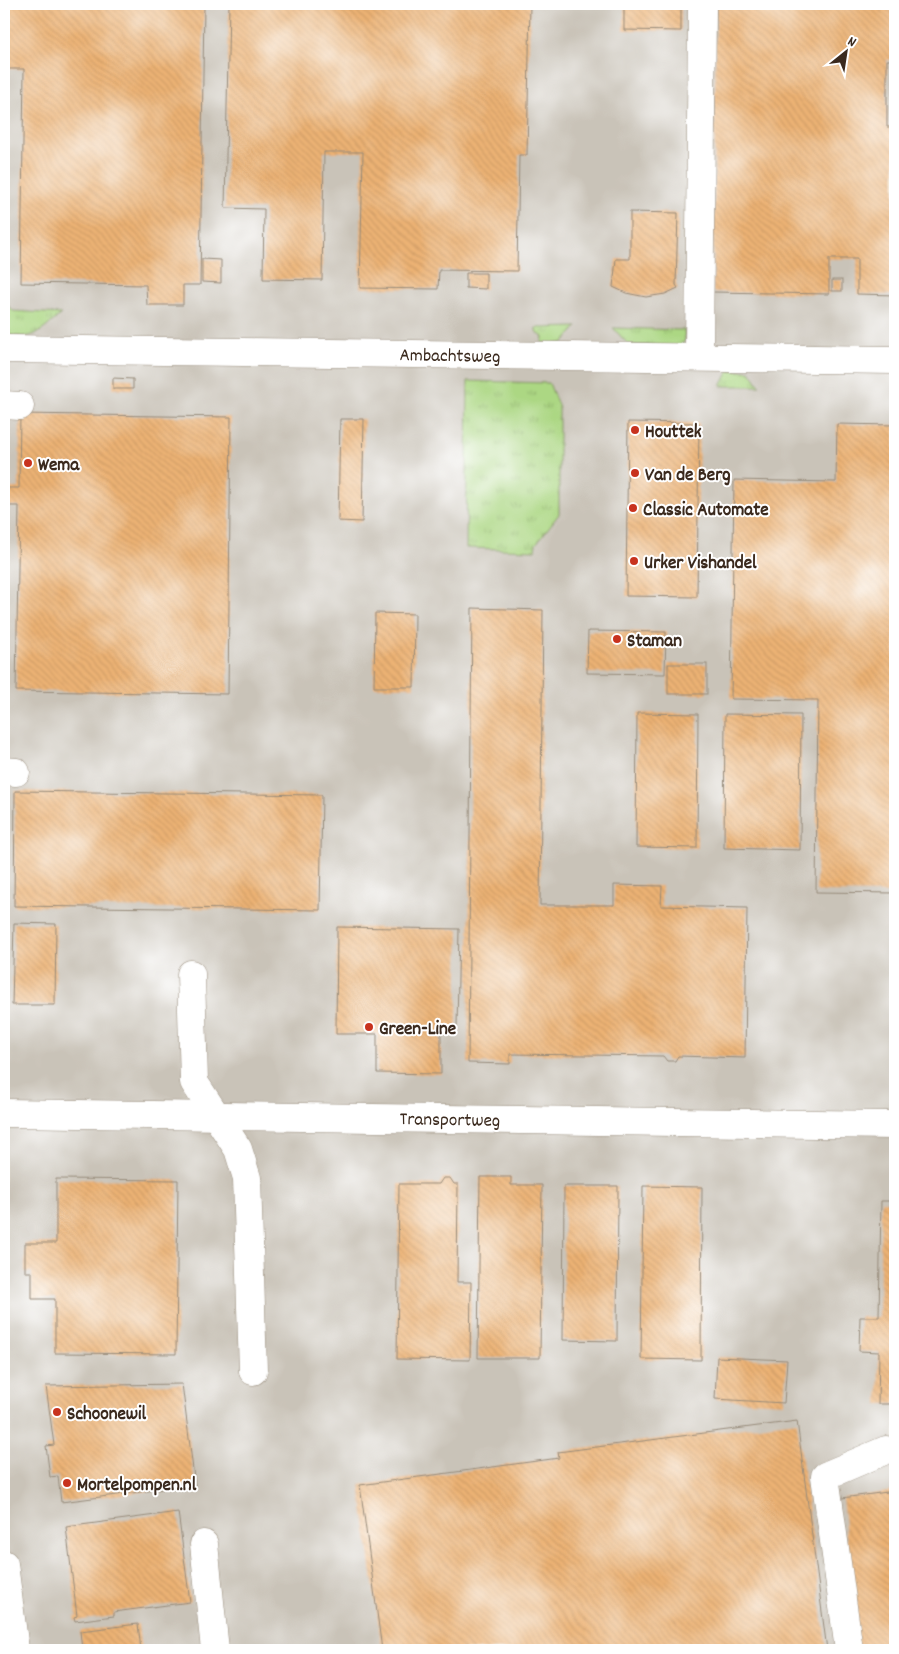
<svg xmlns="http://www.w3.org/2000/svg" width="899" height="1654" font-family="Dekko,sans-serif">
  <defs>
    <pattern id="grass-tufts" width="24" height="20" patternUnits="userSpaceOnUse" patternTransform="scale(1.25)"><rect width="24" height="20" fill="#acd783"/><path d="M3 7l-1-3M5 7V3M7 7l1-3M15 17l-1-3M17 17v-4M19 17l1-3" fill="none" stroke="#95b971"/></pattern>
    <pattern id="building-back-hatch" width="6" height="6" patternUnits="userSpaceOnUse" patternTransform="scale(1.25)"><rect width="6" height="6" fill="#ecb274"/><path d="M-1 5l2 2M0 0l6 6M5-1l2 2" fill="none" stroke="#cb9964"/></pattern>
  </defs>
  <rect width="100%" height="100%" fill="#fff"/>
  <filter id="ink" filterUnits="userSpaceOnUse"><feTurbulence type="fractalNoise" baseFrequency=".02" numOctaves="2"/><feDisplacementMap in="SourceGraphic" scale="10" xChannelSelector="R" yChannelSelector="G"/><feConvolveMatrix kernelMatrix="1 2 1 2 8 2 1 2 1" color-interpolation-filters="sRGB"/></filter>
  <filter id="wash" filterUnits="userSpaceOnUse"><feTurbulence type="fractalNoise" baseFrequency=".0096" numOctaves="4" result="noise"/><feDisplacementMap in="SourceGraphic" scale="20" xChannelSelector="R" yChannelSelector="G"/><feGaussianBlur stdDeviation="1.12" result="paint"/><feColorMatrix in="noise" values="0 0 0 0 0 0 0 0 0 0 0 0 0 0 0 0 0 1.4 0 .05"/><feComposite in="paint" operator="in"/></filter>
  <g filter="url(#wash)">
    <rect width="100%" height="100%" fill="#f3ecd7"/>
    <rect fill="#c9c3b8" x="4" y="4" width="891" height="1646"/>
    <g fill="url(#grass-tufts)" stroke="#748050">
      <path d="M4 301 13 311 61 314C40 333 34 341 4 334Z"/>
      <path d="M577 327 562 344 542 343 543 337 536 332V328Z"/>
      <path d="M613 328 684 330 685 340 681 346 629 345Z"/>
      <path d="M729 371H750L760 386H721Z"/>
      <path d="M468 381 549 383 559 408V514L536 544 535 550 466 548Z"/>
    </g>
    <g id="blocks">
      <g fill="url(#building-back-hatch)">
        <path d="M4 4H204L200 285H183V305H147L146 285 21 283 24 69H4Z"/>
        <path d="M229 4H530L527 155H519L517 271 439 270 438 289 360 288 363 152H324L322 280 263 279 264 209 225 208Z"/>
        <path d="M624 4H681V31L624 30Z"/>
        <path d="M716 4H895V60H887V127H895V295L857 294V259H829V294L713 292Z"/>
        <path d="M630 212 678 213 676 285 678 288 665 294 646 297 626 293 613 287 616 259H630Z"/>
        <path d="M202 259 221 260V283L202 282Z"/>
        <path d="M466 273H486V289L466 288Z"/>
        <rect x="832" y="280" width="10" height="11"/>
        <path d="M113 378 133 379V389H113Z"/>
        <path d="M20 414 231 417 228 694 16 691 19 506H4V488H19Z"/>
        <path d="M340 419H364L362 522 338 521Z"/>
        <path d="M628 422 699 423 697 597 626 596Z"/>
        <path d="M837 424 895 425V893L816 892 818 700 731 699 734 480 836 482Z"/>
        <path d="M472 608 543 610 540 905H614V885L662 886 661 906 747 908 745 1058 678 1056 675 1061H667L663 1056 510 1054V1064L468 1063Z"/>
        <path d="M375 613 415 614 414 687H374Z"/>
        <path d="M588 631 666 632 665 674 587 673Z"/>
        <rect x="668" y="664" width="39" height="30"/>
        <path d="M637 713 698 714 697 848 636 847Z"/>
        <path d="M725 714 801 715 800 850 724 848Z"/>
        <path d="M15 791 322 795 320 910 14 906Z"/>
        <path d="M14 923 56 924 55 1005H12Z"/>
        <path d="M337 927 459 929 457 1027H441V1074L377 1073V1034H336Z"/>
        <path d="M480 1177H511V1185H542L540 1358H478Z"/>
        <path d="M443 1178H450L454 1184H458L457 1282H471L470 1360 397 1359 399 1184H439Z"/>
        <path d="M56 1179 178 1180 176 1354 55 1353V1299H32V1272H25V1243H56Z"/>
        <path d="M564 1186H618L617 1341 563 1340Z"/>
        <path d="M643 1186 702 1187 701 1360 641 1359Z"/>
        <path d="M881 1201H895V1404H878L879 1352 859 1351 860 1317H879Z"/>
        <path d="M717 1357 787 1360 784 1403 715 1399Z"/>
        <path d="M182 1384 195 1485 61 1502 58 1476 50 1477 46 1446 54 1445 46 1386Z"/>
        <path d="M797 1421 827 1650H382L360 1485 559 1458 558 1452Z"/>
        <path d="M895 1491V1648L858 1650 842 1498Z"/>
        <path d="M178 1512 190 1602 114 1612V1616L75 1621 74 1617 77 1616 66 1527Z"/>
        <path d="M138 1624 141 1650H82L80 1631Z"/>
      </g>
    </g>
  </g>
  <g filter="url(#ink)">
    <use href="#blocks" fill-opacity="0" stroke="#978b7a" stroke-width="1"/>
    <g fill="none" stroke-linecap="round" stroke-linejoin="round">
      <defs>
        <g id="minor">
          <path d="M4 349 895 360"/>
          <path d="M699 357 702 4"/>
          <path d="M4 405 20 406"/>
          <path d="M4 771 16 772"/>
          <path d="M191 974 194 1082 238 1149 247 1178 253 1371"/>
          <path d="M4 1113 895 1125"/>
          <path d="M204 1544 215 1650"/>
          <path d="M4 1564 15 1650"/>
          <path d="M849 1650 825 1476 886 1450"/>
        </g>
      </defs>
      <use href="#minor" stroke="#978b7a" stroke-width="29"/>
      <use href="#minor" stroke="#fff" stroke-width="28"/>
    </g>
  </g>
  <g fill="#c8321e" stroke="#fff" stroke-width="2">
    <circle cx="635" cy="430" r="5"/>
    <circle cx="28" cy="463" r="5"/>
    <circle cx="635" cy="473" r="5"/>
    <circle cx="633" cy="508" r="5"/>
    <circle cx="634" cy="561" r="5"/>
    <circle cx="617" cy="639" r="5"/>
    <circle cx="369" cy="1027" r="5"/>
    <circle cx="57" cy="1412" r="5"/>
    <circle cx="67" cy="1483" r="5"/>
  </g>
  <g text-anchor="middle" stroke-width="4" stroke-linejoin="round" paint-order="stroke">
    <g font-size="19" fill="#3b2a1e" stroke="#fff">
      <text transform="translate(450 354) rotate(1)" y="7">Ambachtsweg</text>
      <text transform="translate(450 1118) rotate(1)" y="7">Transportweg</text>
    </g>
    <g font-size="19" font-weight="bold" fill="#3b2a1e" stroke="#fff" text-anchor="start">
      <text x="645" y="437">Houttek</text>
      <text x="38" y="470">Wema</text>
      <text x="645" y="480">Van de Berg</text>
      <text x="643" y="515">Classic Automate</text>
      <text x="644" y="568">Urker Vishandel</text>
      <text x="627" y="646">Staman</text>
      <text x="379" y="1034">Green-Line</text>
      <text x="67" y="1419">Schoonewil</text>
      <text x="77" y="1490">Mortelpompen.nl</text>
    </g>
  </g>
  <rect width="899" height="1654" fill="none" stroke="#fff" stroke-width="20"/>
  <g transform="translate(846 52) rotate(30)" stroke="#ffffff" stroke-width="4" paint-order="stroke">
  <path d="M0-4L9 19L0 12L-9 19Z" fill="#3b2a1e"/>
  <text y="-8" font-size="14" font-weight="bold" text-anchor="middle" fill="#3b2a1e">N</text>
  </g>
</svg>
